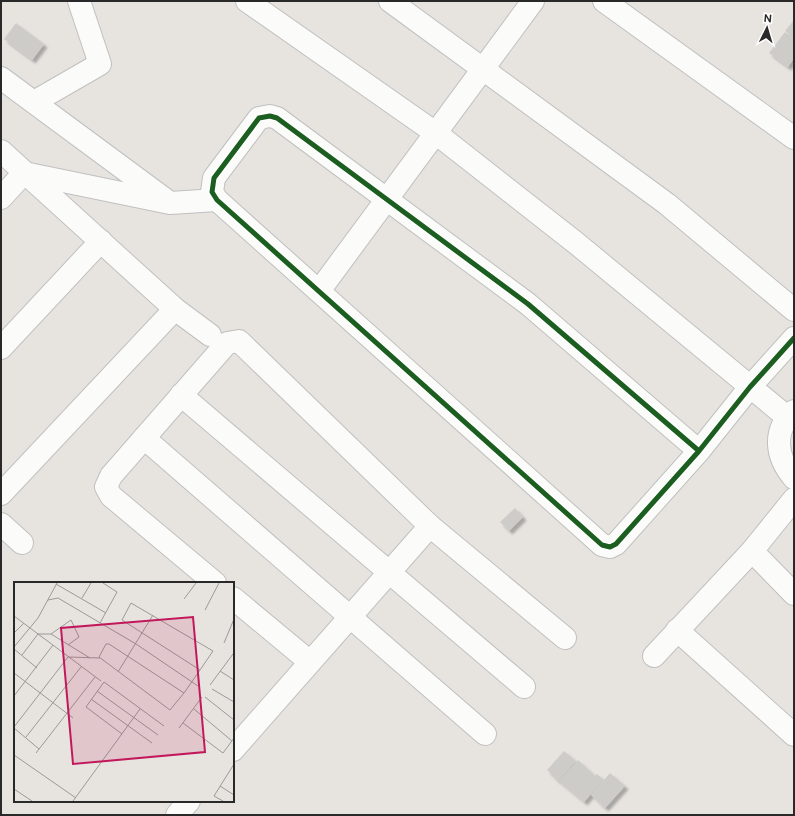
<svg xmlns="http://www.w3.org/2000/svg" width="795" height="816" font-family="'DM Sans',sans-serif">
  <defs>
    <filter id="shadow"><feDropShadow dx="3.5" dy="3.5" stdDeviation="1" flood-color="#0004"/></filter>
  </defs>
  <rect width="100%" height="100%" fill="#e7e4e0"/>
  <g fill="#ceccc9" filter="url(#shadow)">
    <path d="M794 20V38L785 31Z"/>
    <path d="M16 23 44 44 32 60 4 39Z"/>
    <path d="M785 32 794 39V58L788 67 769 53Z"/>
    <path d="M515 508 523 517 509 531 500 522Z"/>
    <path d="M564 751 576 761 558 781 547 770Z"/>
    <path d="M578 760 595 776 597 774 604 780 610 773 625 786 605 808 591 795 602 781 584 802 559 781Z"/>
  </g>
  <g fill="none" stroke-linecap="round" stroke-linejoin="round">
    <defs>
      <g id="minor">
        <path d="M247 1 437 134 576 243 787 417"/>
        <path d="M390 1 667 204 794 310"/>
        <path d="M604 1 794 138"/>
        <path d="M1 78 166 200"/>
        <path d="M34 102 100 64 79 1"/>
        <path d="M1 151 175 309 210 335"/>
        <path d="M1 198 24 173 170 203 217 200"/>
        <path d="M319 291 533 1"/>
        <path d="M1 348 101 241"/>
        <path d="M181 395 524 687"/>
        <path d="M794 411C772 431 776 457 794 478"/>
        <path d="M144 438 485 734"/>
        <path d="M699 451 528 304 277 118 270 116 259 118 214 178 212 192 217 200 602 545 610 547 616 544 699 451 750 387 794 338"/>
        <path d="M1 494 175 309"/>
        <path d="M1 524 22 543"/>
        <path d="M752 551 794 594"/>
        <path d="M215 583 111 496 106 487 111 476 227 343 239 341 430 526 565 638"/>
        <path d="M233 598 310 662"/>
        <path d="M677 630 794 735"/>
        <path d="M654 656 752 551 794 499"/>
        <path d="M233 750 430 526"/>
        <path d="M177 815 189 801"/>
      </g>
    </defs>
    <use href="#minor" stroke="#c1c0c1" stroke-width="24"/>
    <use href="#minor" stroke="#fbfbfa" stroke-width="22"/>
    <defs>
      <path id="cycleway" d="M699 451 528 304 277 118 270 116 259 118 214 178 212 192 217 200 602 545 610 547 616 544 699 451 750 387 794 338"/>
    </defs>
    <use href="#cycleway" stroke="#fff" stroke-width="8"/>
    <use href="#cycleway" stroke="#1b5e20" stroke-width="5"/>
  </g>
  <g transform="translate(14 582)">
    <rect width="220" height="220" fill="#e7e4e0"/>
    <path fill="none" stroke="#9b9997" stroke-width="1" d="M42 2 92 31M68 16 77 1M170 17 182 1M34 18 44 16 122 62 184 104M191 28 205 1M0 34 87 99M86 41 103 10 89 1M0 51 10 41M37 52 57 38 65 55 54 63M210 61 220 37M0 65 24 36 43 1M0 67 23 86M8 73 24 52H37L76 76M206 89 220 98M104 90 139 33M0 91 59 136M196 103 219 72M198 107 220 120M83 109 144 153M170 111 95 62H92L85 75 156 128 170 111 186 88 199 69 117 21 108 38 186 88M0 114 39 63M191 115 220 138M77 117 138 161M180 127 218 159M169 141 209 171 220 156M0 145 54 75 86 76M0 146 25 167M165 146 188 115M108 152 72 125 90 100 150 144M12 155 67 85M22 171 81 95M0 173 62 216M206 204 220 213M0 207 18 219M59 219 126 127M209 219 200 214 220 182"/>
    <path fill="#c2185b" fill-opacity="0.15" stroke="#c2185b" stroke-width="2" d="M179 35 191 170 59 182 47 46Z"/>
    <rect width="220" height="220" fill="none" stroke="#292929" stroke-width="2"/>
  </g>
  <rect width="795" height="816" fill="none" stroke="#292929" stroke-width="4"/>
  <g transform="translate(767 28) rotate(5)" stroke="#ffffff" stroke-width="3" paint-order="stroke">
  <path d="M0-3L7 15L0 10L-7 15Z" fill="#292929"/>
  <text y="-6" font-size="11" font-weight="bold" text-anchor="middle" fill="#292929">N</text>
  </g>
</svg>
